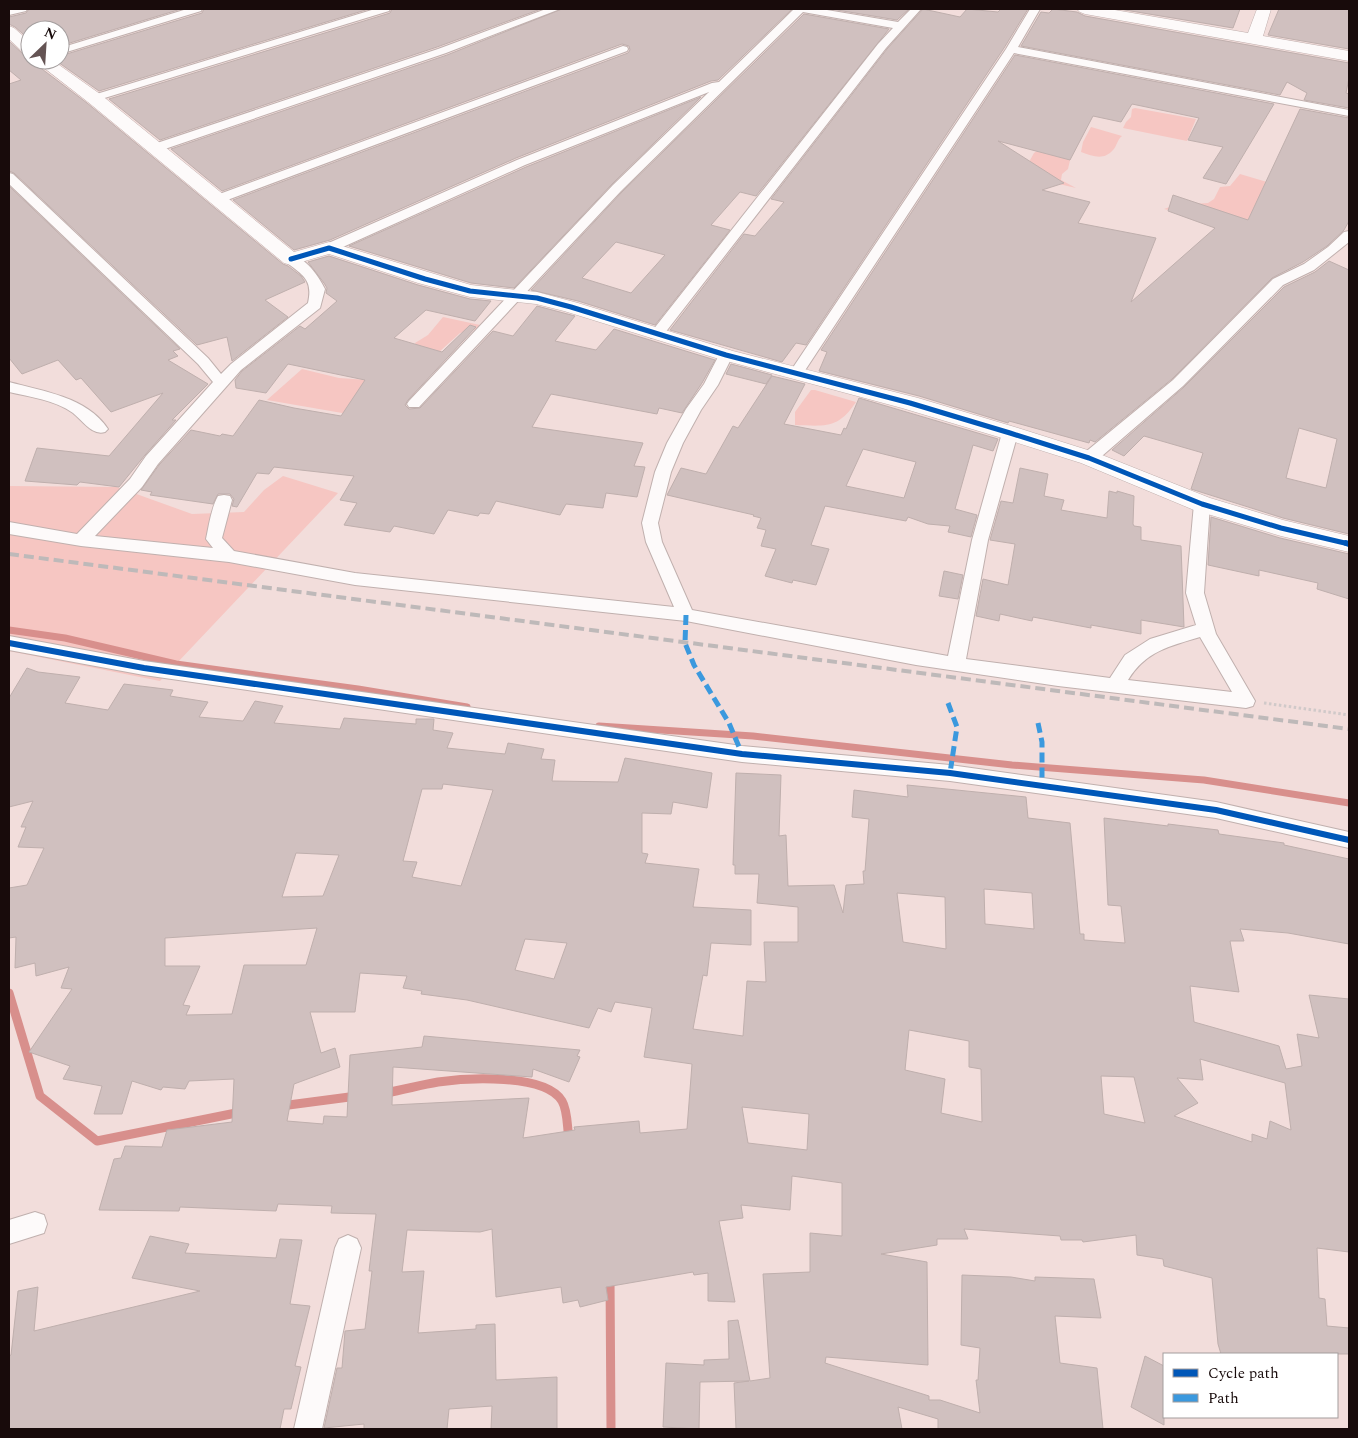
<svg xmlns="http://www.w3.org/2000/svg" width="1358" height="1438" font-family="Spectral,serif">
  <rect width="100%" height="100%" fill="#f2dddb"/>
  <g fill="#f6c6c2">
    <path d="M1135 108 1196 119 1187 141 1123 128 1126 122 1131 117 1132 109Z"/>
    <path d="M1091 127 1122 136C1117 140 1117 146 1113 150 1103 161 1093 156 1081 152L1083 142Z"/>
    <path d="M1044 146 1071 156 1068 169 1062 174 1061 180 1076 188 1046 181 1029 162 1034 153Z"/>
    <path d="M1240 174 1280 186V234L1164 209 1184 202 1193 204 1208 203 1214 199 1220 187 1230 186Z"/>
    <path d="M443 317 480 325 477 329 460 333 439 352 417 348 415 343 428 335Z"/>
    <path d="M302 369 339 378 368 380 417 389 414 395 371 418 267 400Z"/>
    <path d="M811 390H815L856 402C838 429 826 426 795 425V412Z"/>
    <path d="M283 476 338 493 160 681 9 651V486L117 487 192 514 244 512 264 490Z"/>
  </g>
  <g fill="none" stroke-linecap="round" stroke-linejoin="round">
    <g stroke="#d88f8c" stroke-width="7">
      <path d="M9 630 65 638 176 664 358 689 467 707"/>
      <path d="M599 726 753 736 1012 765 1204 780 1349 803"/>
    </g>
    <g stroke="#d88f8c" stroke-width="9">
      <path d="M9 993 40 1096 97 1141 241 1112"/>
      <path d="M385 1093C403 1090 420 1085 438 1082 466 1078 545 1073 562 1101 568 1111 567 1128 569 1139"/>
      <path d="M281 1106 357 1096"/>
      <path d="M610 1277 611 1429"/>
    </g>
  </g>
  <g fill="#d0c0bf" stroke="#bfafad" fill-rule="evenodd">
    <path d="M29 9H181L60 46V30H30V40L15 27 9 24V17L26 13Z"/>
    <path d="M204 9H369L99 91 55 60H60V56L202 13Z"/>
    <path d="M392 9H541L437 47 160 140 109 99 390 13Z"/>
    <path d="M562 9H792L718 80 711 81 516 158 330 240 294 250 233 200 628 53 630 50 629 46 622 44 222 191 171 149 447 55Z"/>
    <path d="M831 9H909L897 20Z"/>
    <path d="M923 9 960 17 967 9 998 12 1001 9H1028L1004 48 806 345 796 343 782 362 670 330 744 234 755 236 784 202 771 199 887 49Z"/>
    <path d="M1053 9 1077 12 1085 16 1349 63V78L1346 93 1349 94V108L1304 100 1307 93 1287 82 1280 95 1021 46 1041 12 1049 13Z"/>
    <path d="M1119 9H1240L1233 28Z"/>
    <path d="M1279 9H1349V49L1268 35Z"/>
    <path d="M804 14 889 29 756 196 740 192 711 225 730 230 655 325 578 301 531 290 622 192ZM616 242 665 255 631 293 582 278Z"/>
    <path d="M9 41 23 54 30 57V60L87 103 283 264 288 266 301 276 305 282 265 300 288 317 232 361 227 337 197 345 14 173 9 171V84L21 80 9 70Z"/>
    <path d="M1015 55 1274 104 1226 184 1203 178 1223 147 1188 140 1199 118 1132 104 1121 122 1093 116 1070 160 998 141 1064 183 1042 190 1090 202 1078 223 1156 238 1131 302 1215 228 1168 211 1173 195 1248 220 1300 109 1349 118V221L1344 230 1327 246 1303 262 1272 278 1172 379 1095 442 1090 440 1089 443 1009 421 1008 423 919 396 819 371 827 352 821 350Z"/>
    <path d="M701 97 612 184 514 288 471 283 349 246 526 167Z"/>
    <path d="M9 186 180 349 173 351 178 356 168 360 208 384 172 420H176L145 455 119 487 80 482 77 485 25 481 37 448 109 456 163 393 111 412 81 378 76 380 58 360 22 374 9 358Z"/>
    <path d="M329 256 418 285 470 299 491 301 475 321 426 310 394 338 442 352 470 325 476 327 408 400 405 405 409 409 420 408 493 331 513 336 537 306 575 316 555 341 596 350 614 329 715 360 702 383 682 413 659 408 657 414 551 394 532 427 643 443 634 466 645 467 637 497 606 493 603 508 566 504 560 515 496 501 489 514 480 513 478 516 448 510 434 534 394 526 390 532 344 525 357 503 340 500 354 476 274 467 269 474 257 473 237 507 232 506 234 499 230 494H218L213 504 150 495 152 492 141 490 159 465 191 430 220 436 222 434 233 436 259 400 294 408 341 416 365 380 288 364 266 393 236 388 235 380 242 371 300 326 305 329 337 301 326 293 327 288 324 283 308 262Z"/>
    <path d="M1329 261 1349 270V534L1283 518 1191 489 1203 453 1144 436 1124 456 1112 450 1184 387 1284 287 1315 272ZM1299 428 1337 439 1326 488 1286 478Z"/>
    <path d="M731 364 772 375 766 384 726 374Z"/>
    <path d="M772 376 805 384 784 424 841 435 844 428 846 429 859 398 998 439 993 451 973 445 955 509 977 515 971 537 948 532 950 526 928 524 908 517 906 521 825 506 811 545 829 549 816 585 793 580 792 583 765 576 776 549 761 546 766 530 757 528 761 518 753 516 754 515 667 495 681 468 706 474 733 426 738 428ZM863 449 916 462 904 498 846 486Z"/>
    <path d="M1020 468 1048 474 1044 496 1064 500 1061 510 1107 518 1109 491 1117 493V491L1134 496 1133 524 1134 526 1141 527V540L1181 546 1184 627 1141 620V634L1091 625V628L1033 617 1032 621 1000 614 999 621 976 616 983 579 1008 585 1015 544 990 540 1001 501 1013 503Z"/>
    <path d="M1211 517 1280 538 1349 554V599L1317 589 1318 583 1259 570V576L1208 565Z"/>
    <path d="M944 571 963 575 958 599 939 596Z"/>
    <path d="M27 668 38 672 80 677 65 703 108 710 124 684 173 690 170 696 208 702 199 717 243 721 255 701 283 706 274 723 340 729 344 718 416 724V719H434L433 730 453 733 447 748 505 754 508 743 544 749 541 759 555 760 552 781 618 782 625 758 712 773 707 808 673 802 671 814 642 813V853L648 854 645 863 699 869 693 907 751 910V945L711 943 707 976 703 975 693 1029 743 1036 747 981 766 982 764 942H798V907L757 903 759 874H735V865H733L736 773 781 775 779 836 786 835 788 886 834 885 843 913 846 885 864 884 863 871H865L869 819 852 817 854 790 908 797 907 785 1026 797 1028 818 1070 823 1080 934H1084V940L1125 943 1121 906 1108 905 1104 818 1168 826V824L1218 830 1219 834 1284 843V845L1349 859V944L1288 933 1240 929 1244 941H1230L1239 992 1190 986 1194 1022 1279 1046 1286 1069 1302 1066 1297 1034 1319 1038 1309 995 1349 999V1252L1317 1248 1319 1298 1325 1299 1327 1326 1349 1328V1354H1221L1218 1344 1212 1278 1164 1266 1163 1259 1137 1255 1136 1235 1083 1242 1082 1240H1061L1060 1236 964 1229 968 1239H937V1245L881 1254 927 1262 928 1365 826 1357 825 1363 929 1396V1400H940L980 1413 976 1380H978L980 1348 961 1345 962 1275 1011 1277 1035 1281V1277L1094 1279 1101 1318 1055 1316 1060 1363 1097 1368 1103 1429H938V1419L898 1407 902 1429H736L734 1383 749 1381 700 1382 699 1429 663 1427 666 1363 704 1365V1360L729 1359 728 1321 738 1320 750 1381 770 1378 763 1274 810 1272V1233L842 1236V1183L792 1176 790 1210 741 1205 743 1218 719 1221 735 1302 708 1301V1273L694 1275 693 1272 606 1287 608 1300 580 1307 578 1300 563 1303 561 1287 496 1297 492 1229 480 1232 407 1230 402 1272 424 1271 418 1333 476 1329V1325L495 1324 496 1380 557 1377V1429H491L492 1406 449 1409 447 1429H364V1424L324 1428 337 1368H342L345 1331 365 1329 372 1271H369L376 1214 331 1213 332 1206 278 1204 276 1211 180 1207 179 1211 99 1210 114 1159 121 1158 125 1146 162 1147 167 1130 232 1122 234 1079 189 1081 185 1089 163 1087 161 1090 132 1081 122 1114H94L102 1086 63 1079 70 1066 29 1052 72 989 61 988 69 967 36 976 35 963 15 968 16 937 9 938V888L27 885 44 848 18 847 26 827H21L33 801 9 807V698ZM443 784 493 790 461 886 412 877 417 862 403 861 422 789H442ZM296 853 339 855 323 896 282 897ZM984 889 1032 893 1034 929 985 924ZM897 893 945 897 946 949 903 942ZM317 928 306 965H244L232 1014 186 1015 190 1006 183 1005 200 966H165V938ZM525 939 567 943 554 979 515 970ZM360 973 407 976 403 988 422 991 421 994 467 1000 589 1028 598 1008 611 1012 615 1002 652 1008 644 1057 692 1064 687 1129 640 1133 639 1121 574 1127 575 1130 523 1138 529 1098 392 1105 393 1067 532 1077 533 1069 569 1082 580 1057 577 1056 580 1050 424 1036 422 1047 350 1055 347 1117 324 1116 323 1124 287 1121 294 1084 340 1067 335 1048 321 1053 310 1012H355ZM909 1030 969 1041V1067L981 1069 982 1122 941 1113 945 1079 905 1070ZM1200 1059 1285 1083 1291 1130 1270 1121 1267 1139 1252 1134V1142L1174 1116 1198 1103 1177 1078 1203 1080ZM1101 1076 1134 1077 1145 1123 1104 1114ZM742 1107 809 1114 807 1150 748 1143Z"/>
    <path d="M150 1236 189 1244 185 1253 276 1258 280 1239 302 1240 290 1304 310 1306 295 1366 301 1367 291 1409H284L280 1429H9V1356L11 1355 18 1291 38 1287 34 1331 200 1291 132 1278Z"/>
    <path d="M1145 1356 1164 1366V1425L1131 1407Z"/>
  </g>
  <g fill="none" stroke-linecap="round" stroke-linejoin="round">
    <defs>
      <g id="street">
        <path d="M9 9H27L26 11 9 15Z"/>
        <path d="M187 9H202L201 11 60 54V48Z"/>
        <path d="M375 9H390L389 11 98 100H90L88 98 90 96Z"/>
        <path d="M546 9H560L446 53 159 151H151L149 148 151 145 438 49Z"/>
        <path d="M794 9H821L898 22 911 9H921L886 48 661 338H651L649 335 878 44 893 28 803 12 621 191 419 407H409L407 404 409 401 613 185 709 92 525 165 334 251H324L322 248 324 245 517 160 712 83 719 82Z"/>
        <path d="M1030 9H1040L1018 47 1349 110V116L1014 53 802 375H792L790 372 1006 49Z"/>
        <path d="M623 46 627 47 628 49 627 51 222 202 218 203 212 199 214 196Z"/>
        <path d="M9 173 13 174 208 358 221 374 231 364 308 303C313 280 304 276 286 262L284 259 286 256C303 252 319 277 325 289L320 308 241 370 158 464 142 487 95 536 213 548 206 539C209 525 211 509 218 496L224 495 230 496 232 500 222 538 234 551 355 573 674 607 646 542 642 523 655 472 667 443 686 409 704 384 719 355 721 352H731L733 355 718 385 701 410 683 443 671 472 658 523 662 542 692 610 948 656 972 540 1002 433 1005 430H1015L1018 433 988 540 966 659 1110 678 1125 655 1150 639 1196 625 1186 593 1194 504 1196 500 1202 499 1208 500 1210 504 1204 593 1216 634 1255 701 1253 706 1246 708 1058 686 916 665 686 621 355 585 229 562 81 546 9 534V522L77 534 130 479 146 456 213 382 198 364 9 184ZM1200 637 1232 692 1128 680C1146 651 1168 647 1200 637Z"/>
        <path d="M1349 231V242L1314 270 1283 285 1183 386 1095 462H1083L1081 458 1083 454 1173 380 1273 279 1304 264 1328 247 1344 232Z"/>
        <path d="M9 382C43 391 87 397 108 429L105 432C92 436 83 421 73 413 55 400 30 397 9 392Z"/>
        <path d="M9 636 144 661 742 746 950 765 1216 802 1349 832V848L1216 818 950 781 742 762 144 675 9 650Z"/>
        <path d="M35 1212 44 1215 47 1224 44 1233 9 1244V1220Z"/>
        <path d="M348 1235 357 1239 361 1248 322 1429H294L335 1248 339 1239Z"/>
      </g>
      <g id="secondary">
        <path d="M1077 9H1109L1248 33 1257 9H1271L1263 36 1349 51V61L1085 14 1080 12Z"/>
        <path d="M9 26 14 28 30 42V55L24 53 9 39Z"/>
        <path d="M34 60H52L100 94 294 252 329 242 471 285 537 292 578 303 733 351 918 398 1018 428 1097 453 1210 498 1283 520 1349 536V552L1281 536 1194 510 1081 463 1002 438 902 408 719 359 564 311 536 304 470 297 418 283 329 254 291 265 284 263 88 102Z"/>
      </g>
    </defs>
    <use href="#street" stroke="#c0b0ae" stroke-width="2"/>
    <use href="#secondary" stroke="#c0b0ae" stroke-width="1"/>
    <path stroke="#d0c9c9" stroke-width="3" stroke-dasharray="2.5 2.5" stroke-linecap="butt" d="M1264 703 1349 715"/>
    <use href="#street" fill="#fdfafa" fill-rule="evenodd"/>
    <use href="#secondary" fill="#fdfafa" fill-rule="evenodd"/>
    <path stroke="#beb9b9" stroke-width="4" stroke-dasharray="10 5" stroke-linecap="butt" d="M9 554 1349 729"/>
    <g stroke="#3b99de" stroke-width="5" stroke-dasharray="10 5" stroke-linecap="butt">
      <path d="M686 615 685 643 694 665 729 723 742 754"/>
      <path d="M948 703 957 727 950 773"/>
      <path d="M1038 723 1042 742V786"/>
    </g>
    <defs>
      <path id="cycleway-far1" d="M291 259 329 248 425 279 470 291 537 298 571 307 726 355 910 403 1010 433 1089 458 1202 504 1281 528 1349 544"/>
      <g id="cycleway">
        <path d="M1346 543 1349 544"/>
        <path d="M9 643 144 668 742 754 950 773 1216 810 1349 840"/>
      </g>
    </defs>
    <use href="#cycleway-far1" stroke="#fff" stroke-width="8"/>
    <use href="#cycleway" stroke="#fff" stroke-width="9"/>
    <use href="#cycleway-far1" stroke="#0057b8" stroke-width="5"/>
    <use href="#cycleway" stroke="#0057b8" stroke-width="6"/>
  </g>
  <rect width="1358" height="1438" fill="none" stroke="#180b0b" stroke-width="20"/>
  <rect x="1163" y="1353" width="175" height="65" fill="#ffffff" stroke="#a39d9d"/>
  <rect x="1173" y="1369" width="25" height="8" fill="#0057b8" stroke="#a39d9d"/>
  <text x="1208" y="1378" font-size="15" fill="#180b0b">Cycle path</text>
  <rect x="1173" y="1394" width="25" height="8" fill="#3b99de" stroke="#a39d9d"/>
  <text x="1208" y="1403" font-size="15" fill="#180b0b">Path</text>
  <g transform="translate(45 45) rotate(25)"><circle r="24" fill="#ffffff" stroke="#a39d9d"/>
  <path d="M0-4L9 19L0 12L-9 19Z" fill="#645454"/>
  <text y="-8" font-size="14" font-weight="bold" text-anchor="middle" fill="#180b0b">N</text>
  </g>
</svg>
